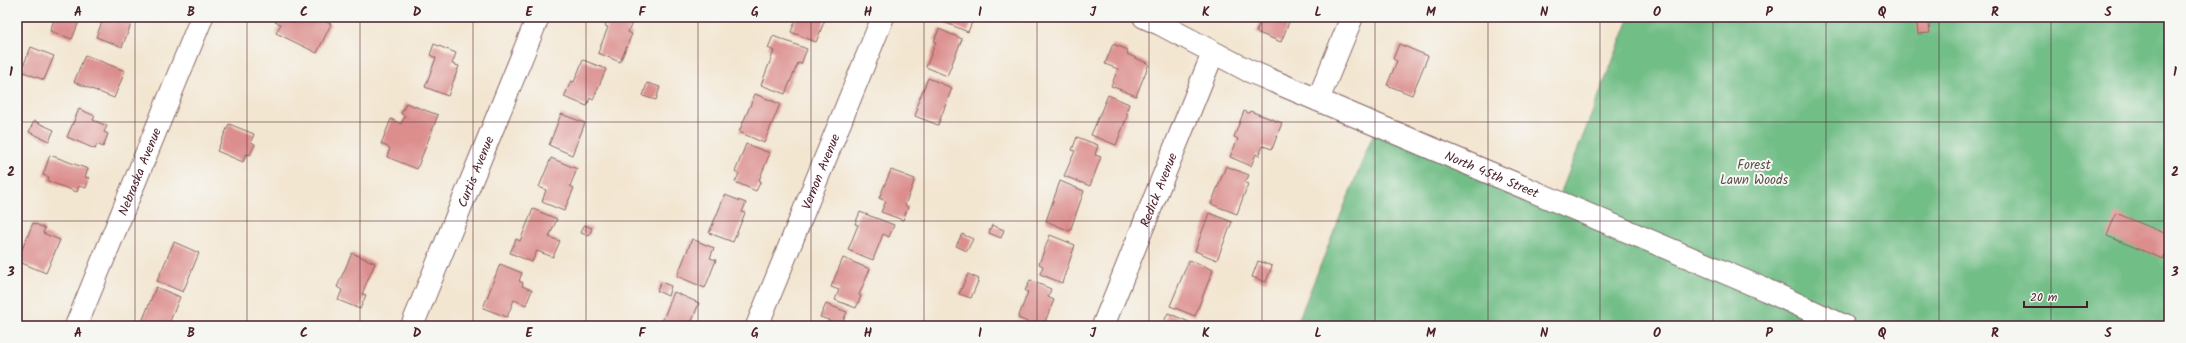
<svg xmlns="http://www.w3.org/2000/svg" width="2186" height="343" font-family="Kalam,sans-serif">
  <rect width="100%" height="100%" fill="#f6f6f2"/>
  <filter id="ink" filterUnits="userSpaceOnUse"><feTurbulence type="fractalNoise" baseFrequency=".025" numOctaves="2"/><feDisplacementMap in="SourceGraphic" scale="8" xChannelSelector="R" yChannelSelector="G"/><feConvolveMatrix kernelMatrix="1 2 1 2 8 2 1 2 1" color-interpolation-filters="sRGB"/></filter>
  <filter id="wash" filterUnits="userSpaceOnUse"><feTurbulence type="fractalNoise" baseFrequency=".012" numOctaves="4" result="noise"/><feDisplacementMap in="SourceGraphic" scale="16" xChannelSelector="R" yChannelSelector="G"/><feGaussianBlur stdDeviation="0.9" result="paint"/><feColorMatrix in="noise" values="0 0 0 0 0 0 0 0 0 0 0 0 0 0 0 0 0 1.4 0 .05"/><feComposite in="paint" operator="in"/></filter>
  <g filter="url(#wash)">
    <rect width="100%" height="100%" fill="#f3e6d1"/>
    <path fill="#72be87" stroke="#5e6e59" d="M1630 17H2169V326H1296L1377 125 1557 202Z"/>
    <g id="blocks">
      <g fill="#dc8e8d">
        <path d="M55 17H74L80 19 72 39 50 31Z"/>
        <path d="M104 17H134L122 47 96 37Z"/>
        <path d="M277 17H317L331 24 317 53 276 33 281 24 275 22Z"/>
        <path d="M609 17H617L632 23 628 32 632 34 620 62 598 53 608 27 605 26Z"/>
        <path d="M797 17H826L816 42 791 32Z"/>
        <path d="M946 17H974L968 32 944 22Z"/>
        <path d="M1262 17H1291L1281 42 1256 32Z"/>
        <path d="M1916 17H1928L1930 33 1918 34Z"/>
        <path d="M939 29 962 39 947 76 926 67 936 42 934 41Z"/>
        <path d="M773 36 807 49 801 64 798 63 785 94 761 85 774 51 768 48Z"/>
        <path d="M434 44 456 53 452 64 459 66 448 96 425 87 436 58 430 55Z"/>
        <path d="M1113 44 1128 50 1127 54 1149 64 1136 96 1111 86 1118 69 1105 64Z"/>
        <path d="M1399 44 1428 56 1412 95 1387 85 1397 61 1393 59Z"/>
        <path d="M31 47 54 56 44 80 21 71Z"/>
        <path d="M85 55 125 71 114 98 74 82Z"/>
        <path d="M583 60 606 69 593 100 590 98 587 106 564 97 571 81 574 82Z"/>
        <path d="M928 78 952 88 938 125 915 116 918 108 916 107Z"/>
        <path d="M647 83 660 87 656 100 643 96Z"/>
        <path d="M755 94 780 104 764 143 739 132Z"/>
        <path d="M1108 95 1129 104 1126 113 1128 114 1116 145 1091 135Z"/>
        <path d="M406 103 438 115 417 169 387 157 390 148 381 144 391 119 401 124 405 116 401 114Z"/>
        <path d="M79 109 95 116 93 120 107 126 104 132 108 134 103 147 97 144 95 149 67 137Z"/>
        <path d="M1244 111 1249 113 1250 111 1282 123 1272 149 1263 146 1259 156 1256 154 1251 166 1230 157 1238 139 1234 137Z"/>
        <path d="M561 114 585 123 572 155 549 145Z"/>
        <path d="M34 121 54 130 49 141 29 132Z"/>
        <path d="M229 124 254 134 251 142 255 144 250 155 246 154 243 162 217 151Z"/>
        <path d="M1077 137 1098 145 1095 155 1101 157 1090 186 1064 176 1075 151 1072 150Z"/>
        <path d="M746 144 770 153 759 180 761 181 756 191 735 182 739 174 735 172Z"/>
        <path d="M50 155 88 169 85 177 89 178 86 188 79 186 77 192 48 181 49 177 43 175Z"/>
        <path d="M551 158 577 169 570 186 574 188 564 211 542 202 546 190 539 187Z"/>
        <path d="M1226 166 1249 175 1245 183 1248 184 1237 214 1211 204Z"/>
        <path d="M891 170 915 179 905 205 908 207 903 220 881 212 886 201 879 198Z"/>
        <path d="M1060 181 1084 191 1070 231 1046 221Z"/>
        <path d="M2169 191V201L2166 200Z"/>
        <path d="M725 195 746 203 742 212 745 213 733 242 709 233Z"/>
        <path d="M533 209 557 219 549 237 560 241 553 257 537 251 532 262 510 253 516 239 520 241Z"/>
        <path d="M860 212 894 225 889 237 883 234 873 260 848 250 858 225 855 224Z"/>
        <path d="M1209 213 1232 222 1217 260 1195 251Z"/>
        <path d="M2116 213 2169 235V244L2163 259 2107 236Z"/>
        <path d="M33 223 45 228 43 233 60 240 46 273 17 261Z"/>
        <path d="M584 225 592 228 589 236 581 233Z"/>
        <path d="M992 225 1004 230 1001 238 989 233Z"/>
        <path d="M962 234 973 239 967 251 956 246Z"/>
        <path d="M1050 235 1075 245 1062 283 1040 274 1043 266 1039 264Z"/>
        <path d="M692 239 714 248 710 258 716 260 705 288 677 276Z"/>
        <path d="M174 242 199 253 183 292 157 281Z"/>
        <path d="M352 253 375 263 362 294 366 295 360 309 338 300 342 290 337 287Z"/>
        <path d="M843 258 870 269 859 295 861 296 856 308 835 300 839 290 831 287Z"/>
        <path d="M1189 260 1213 270 1195 316 1170 306Z"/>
        <path d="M1258 261 1272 266 1266 282 1252 277Z"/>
        <path d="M500 264 522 273 519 281 523 283 522 286 532 290 526 305 514 300 507 317 483 308Z"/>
        <path d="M968 274 979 279 971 298 959 294Z"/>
        <path d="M1030 280 1051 289 1048 297 1054 300 1043 326H1037L1018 318 1028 292 1025 291Z"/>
        <path d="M661 282 671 286 668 296 657 291Z"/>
        <path d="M156 287 180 297 168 326 141 324Z"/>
        <path d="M674 292 699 303 690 326H666L667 324 662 322Z"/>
        <path d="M826 304 847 312 842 323 849 326H826L829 320 820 317Z"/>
        <path d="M1168 313 1189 322 1187 326H1162Z"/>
        <path d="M1005 322 1014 326H1004Z"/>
      </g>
    </g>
  </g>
  <g filter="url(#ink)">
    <use href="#blocks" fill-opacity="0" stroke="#856565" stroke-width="1"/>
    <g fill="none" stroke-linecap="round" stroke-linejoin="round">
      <defs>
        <g id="street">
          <path id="s1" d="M1144 17 1160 24 1247 70 1766 290 1844 326"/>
          <path d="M1318 100 1352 17"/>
          <path id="s2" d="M76 326 202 17"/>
          <path id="s3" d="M757 326 883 17"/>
          <path id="s4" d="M1103 326 1213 53"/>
        </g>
        <g id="secondary">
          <path id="s5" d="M412 326 538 17"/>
        </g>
      </defs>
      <use href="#street" stroke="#856565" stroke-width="24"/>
      <use href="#secondary" stroke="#856565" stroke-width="24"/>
      <use href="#street" stroke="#fff" stroke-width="22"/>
      <use href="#secondary" stroke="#fff" stroke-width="22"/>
    </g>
  </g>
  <path fill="none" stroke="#4a1f2b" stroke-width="1" stroke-opacity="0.55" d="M135 17V326M247 17V326M360 17V326M473 17V326M586 17V326M698 17V326M811 17V326M924 17V326M1037 17V326M1149 17V326M1262 17V326M1375 17V326M1488 17V326M1600 17V326M1713 17V326M1826 17V326M1939 17V326M2051 17V326M17 122H2169M17 221H2169"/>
  <g text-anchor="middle" stroke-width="4" stroke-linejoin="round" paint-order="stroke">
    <g font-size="13" fill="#5b4f48" stroke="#f6f6f2">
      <text x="1754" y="169">Forest<tspan x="1754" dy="15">Lawn Woods</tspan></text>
    </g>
    <g font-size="13" fill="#4a1f2b" stroke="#f6f6f2">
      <text dy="5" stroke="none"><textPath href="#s2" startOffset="167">Nebraska Avenue</textPath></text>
      <text dy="5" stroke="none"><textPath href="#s5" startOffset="167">Curtis Avenue</textPath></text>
      <text dy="5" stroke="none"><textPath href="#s3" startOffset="167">Vernon Avenue</textPath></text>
      <text dy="5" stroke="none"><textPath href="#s1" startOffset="382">North 45th Street</textPath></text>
      <text dy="5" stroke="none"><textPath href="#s4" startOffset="147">Redick Avenue</textPath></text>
    </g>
  </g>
  <rect width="2186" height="343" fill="none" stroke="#f6f6f2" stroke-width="44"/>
  <path d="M2024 301v6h63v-6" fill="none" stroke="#4a1f2b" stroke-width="2"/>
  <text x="2030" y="301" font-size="12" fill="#4a1f2b" stroke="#f6f6f2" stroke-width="3" paint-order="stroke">20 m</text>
  <rect x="22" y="22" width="2142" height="299" fill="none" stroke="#4a1f2b" stroke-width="1.5"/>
  <g font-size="13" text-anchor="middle" font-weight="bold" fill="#4a1f2b">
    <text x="78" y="16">A</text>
    <text x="191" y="16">B</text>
    <text x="304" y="16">C</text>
    <text x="417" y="16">D</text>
    <text x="529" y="16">E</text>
    <text x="642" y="16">F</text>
    <text x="755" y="16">G</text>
    <text x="868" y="16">H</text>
    <text x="980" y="16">I</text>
    <text x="1093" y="16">J</text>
    <text x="1206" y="16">K</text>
    <text x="1318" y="16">L</text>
    <text x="1431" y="16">M</text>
    <text x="1544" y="16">N</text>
    <text x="1657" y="16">O</text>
    <text x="1769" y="16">P</text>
    <text x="1882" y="16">Q</text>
    <text x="1995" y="16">R</text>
    <text x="2108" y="16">S</text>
    <text x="11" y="76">1</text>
    <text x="2175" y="76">1</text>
    <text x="11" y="176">2</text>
    <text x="2175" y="176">2</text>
    <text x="11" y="276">3</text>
    <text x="2175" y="276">3</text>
    <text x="78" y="337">A</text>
    <text x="191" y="337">B</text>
    <text x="304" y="337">C</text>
    <text x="417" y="337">D</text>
    <text x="529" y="337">E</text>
    <text x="642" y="337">F</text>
    <text x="755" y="337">G</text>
    <text x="868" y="337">H</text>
    <text x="980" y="337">I</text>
    <text x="1093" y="337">J</text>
    <text x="1206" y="337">K</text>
    <text x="1318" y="337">L</text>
    <text x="1431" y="337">M</text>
    <text x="1544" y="337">N</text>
    <text x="1657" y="337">O</text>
    <text x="1769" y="337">P</text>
    <text x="1882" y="337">Q</text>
    <text x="1995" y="337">R</text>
    <text x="2108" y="337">S</text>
  </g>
</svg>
